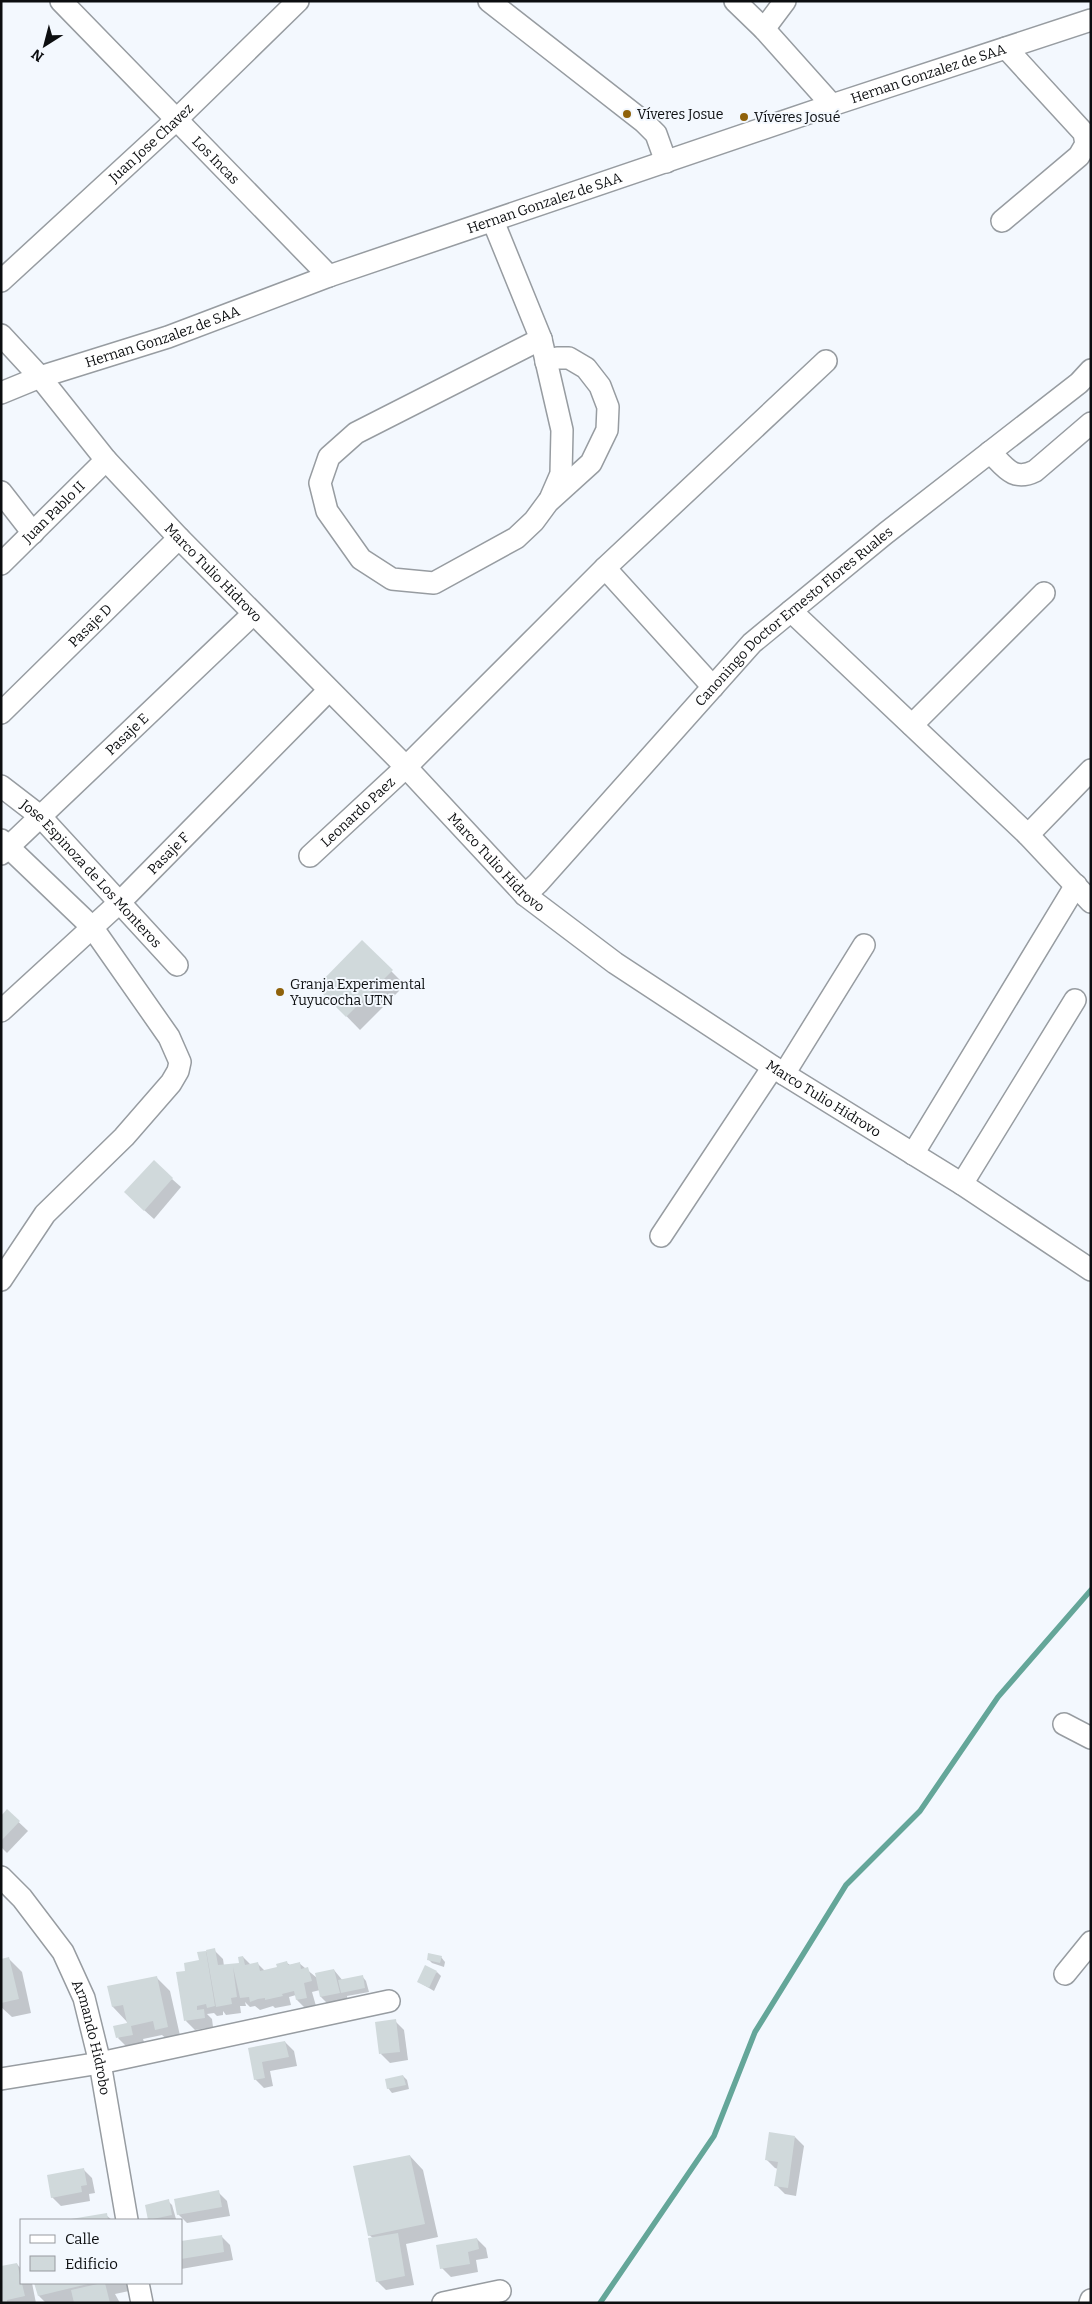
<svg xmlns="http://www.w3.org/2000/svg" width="1092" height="2304" font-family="Bitter,serif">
  <rect width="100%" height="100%" fill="#f3f8fe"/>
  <g fill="#0003">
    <path d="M362 942 405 985 360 1030 318 987Z"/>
    <path d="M172 1179 181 1187 154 1219 134 1201Z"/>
    <path d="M7 1811 28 1831 7 1853 1 1847V1817Z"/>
    <path d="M214 1950 223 1959 224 1966 241 1964 243 1957 251 1965 258 1964 265 1971 278 1968 287 1963 290 1965 299 1963 317 1978 334 1970 343 1981 362 1976 366 1981 369 1992 347 1996 348 2002 330 2006 321 1997 320 1990 312 1992 316 2006 306 2009 297 2000 296 1995 289 1997 291 2005 275 2008 273 2006 260 2010 255 2006 250 2007 245 2002 246 2006H240L241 2013 226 2015 223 2011V2015L217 2016 214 2013 207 2014 212 2019 213 2027 195 2030 186 2021 187 1972 200 1961 199 1953Z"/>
    <path d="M441 1957 445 1962 444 1967 432 1963 428 1959Z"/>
    <path d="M8 1958 22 1972 31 2013 12 2017 1 2007V1960Z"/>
    <path d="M437 1972 441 1976 434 1991 419 1982Z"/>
    <path d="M156 1977 170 1991 181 2040 170 2042 162 2035 143 2039 146 2048 131 2051 118 2038 129 2024 113 2007 109 1987Z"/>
    <path d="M395 2021 404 2030 408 2060 390 2063 381 2054Z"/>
    <path d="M285 2042 294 2051 297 2066 270 2071 273 2086 264 2088 255 2079 249 2049Z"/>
    <path d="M403 2076 407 2080 409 2089 392 2093 388 2088Z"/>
    <path d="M795 2137 804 2146 796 2196 785 2194 776 2185 778 2169 775 2168 766 2159Z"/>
    <path d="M410 2156 423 2170 438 2237 406 2244 414 2285 386 2290 377 2281 373 2238 369 2235Z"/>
    <path d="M83 2169 92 2178 95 2193 89 2194 90 2201 61 2206 52 2197Z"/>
    <path d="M218 2192 227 2201 230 2216 187 2223 178 2214Z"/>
    <path d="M168 2201 172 2205 176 2219 150 2220 146 2206Z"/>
    <path d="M106 2215 112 2220H72Z"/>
    <path d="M221 2236 230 2245 233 2260 181 2269V2242Z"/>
    <path d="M477 2239 486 2248 488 2258 476 2260 478 2272 451 2277 442 2268Z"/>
    <path d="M17 2264 21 2269V2283H32L36 2303H1Z"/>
    <path d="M35 2283H127L129 2291 115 2294 120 2303H46L39 2296Z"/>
  </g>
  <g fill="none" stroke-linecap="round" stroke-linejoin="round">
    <path stroke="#64a699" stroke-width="5.5" d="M600 2303 714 2136 755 2032 846 1885 920 1811 998 1697 1091 1590"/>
  </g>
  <g fill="#d0d9db">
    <path d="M362 940 393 970 346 1017 316 987Z"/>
    <path d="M154 1160 173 1178 144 1211 124 1192Z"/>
    <path d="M7 1809 20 1821 1 1841V1816Z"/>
    <path d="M215 1948 218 1965 239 1963 238 1957 243 1956 245 1965 258 1962 260 1971 277 1967 276 1964 287 1961 288 1965 300 1962 301 1969 308 1967 312 1981 304 1983 307 1998 296 2000 294 1991 282 1994 283 1996 265 2000V1998L258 1999 250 2002 249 1997 240 1998 233 1967 237 1997 231 1998 232 2004 216 2007 206 1950Z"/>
    <path d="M206 1951 215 2006 207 2008 206 2004 197 2006V2010L204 2009 205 2018 184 2021 176 1972 185 1971 184 1963 199 1960 197 1952Z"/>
    <path d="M428 1953 442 1956 440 1963 427 1960Z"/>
    <path d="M9 1957 19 1999 1 2003V1959Z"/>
    <path d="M425 1965 437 1971 429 1988 417 1982Z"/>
    <path d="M334 1969 340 1993 320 1997 315 1973Z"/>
    <path d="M363 1975 365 1988 341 1993 338 1980Z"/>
    <path d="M157 1976 168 2027 155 2030 153 2021 131 2026 133 2035 116 2038 113 2026 127 2023 123 2005 112 2007 107 1986Z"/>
    <path d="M396 2019 400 2052 379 2054 375 2022Z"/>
    <path d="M285 2041 289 2057 262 2062 265 2078 254 2080 248 2048Z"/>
    <path d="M403 2075 406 2085 387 2089 385 2079Z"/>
    <path d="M769 2132 795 2136 788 2188 774 2186 778 2162 765 2160Z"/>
    <path d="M410 2155 425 2224 368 2236 353 2166Z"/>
    <path d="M84 2168 87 2185 81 2186 82 2192 51 2198 47 2175Z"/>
    <path d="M219 2190 222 2207 177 2215 174 2199Z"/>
    <path d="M169 2199 172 2215 148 2220 145 2205Z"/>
    <path d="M107 2213 108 2220H71V2219Z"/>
    <path d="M398 2233 405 2276 376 2282 368 2238Z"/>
    <path d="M222 2235 224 2252 181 2259V2241Z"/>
    <path d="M477 2238 479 2249 468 2252 470 2264 440 2269 436 2245Z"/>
    <path d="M17 2263 25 2296 7 2300V2303H1V2266Z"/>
    <path d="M34 2283H92L38 2296Z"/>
    <path d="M102 2283H105L110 2303H74L71 2290Z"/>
  </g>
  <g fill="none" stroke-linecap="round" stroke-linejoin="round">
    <defs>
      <g id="minor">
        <path id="s1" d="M61 1 329 276"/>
        <path d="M489 1 644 122 656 134 666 162"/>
        <path d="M735 1 764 29 832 105"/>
        <path d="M764 29 785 1"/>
        <path d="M493 221 541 339 562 430 561 474 551 497"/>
        <path d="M1002 221 1079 156 1086 144 1084 133 1006 48"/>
        <path id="s2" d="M1 281 176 120 298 1"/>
        <path id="s3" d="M1 335 40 377 106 460 179 538 406 767 525 895 615 963 784 1074 962 1184 1091 1270"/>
        <path d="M541 339 356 433 329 457 320 483 327 511 361 559 392 579 434 583 516 538 534 521 548 502 591 463 607 430 608 407 600 386 586 368 569 358H557L546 362"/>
        <path id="s4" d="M1 393 40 377 168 337 329 276 832 105 1091 20"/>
        <path d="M990 452C1005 467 1013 482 1035 471L1091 423"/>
        <path d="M1 492 33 533"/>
        <path id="s5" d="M1 564 106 460"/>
        <path d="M605 568 826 361"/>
        <path d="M791 611 1028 835 1091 902"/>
        <path id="s6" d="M1 713 179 538"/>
        <path d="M912 725 1044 593"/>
        <path id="s7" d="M1 786 40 816 177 965"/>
        <path d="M1028 835 1091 770"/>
        <path d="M1 840 92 927 169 1037 180 1062 178 1071 171 1083 124 1137 45 1214 1 1280"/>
        <path id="s8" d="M1 854 253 614"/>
        <path id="s9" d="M310 856 406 767 605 568 713 687"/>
        <path id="s10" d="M525 895 538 883 752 643 886 533 1079 383 1091 370"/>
        <path id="s11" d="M1 1011 120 902 329 690"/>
        <path d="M784 1074 864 945"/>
        <path d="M913 1154 1076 885"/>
        <path d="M962 1184 1075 1000"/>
        <path d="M661 1236 773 1067"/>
        <path d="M1064 1724 1091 1738"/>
        <path id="s12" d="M1 1877 22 1898 63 1952 84 1998 100 2063 127 2220"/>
        <path d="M1065 1974 1091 1942"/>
        <path d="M1 2079 100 2063 389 2001"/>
        <path d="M138 2283 142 2303"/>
        <path d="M443 2303 500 2291"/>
        <path d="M1090 2303 1091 2300"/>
      </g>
    </defs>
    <use href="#minor" stroke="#979ca1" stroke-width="24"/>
    <use href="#minor" stroke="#fff" stroke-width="21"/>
  </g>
  <g fill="#8f620b" stroke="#f3f8fe" stroke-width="2">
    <circle cx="627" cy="114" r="5"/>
    <circle cx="744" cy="117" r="5"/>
    <circle cx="280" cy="992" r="5"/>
  </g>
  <g text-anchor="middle" stroke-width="4" stroke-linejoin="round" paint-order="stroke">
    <g font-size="14" fill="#0c0e10" stroke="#f3f8fe">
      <text dy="5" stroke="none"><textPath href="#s4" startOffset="981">Hernan Gonzalez de SAA</textPath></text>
      <text dy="5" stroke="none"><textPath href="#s2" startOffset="204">Juan Jose Chavez</textPath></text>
      <text dy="5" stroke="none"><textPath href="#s1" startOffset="222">Los Incas</textPath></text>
      <text dy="5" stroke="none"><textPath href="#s4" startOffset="576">Hernan Gonzalez de SAA</textPath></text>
      <text dy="5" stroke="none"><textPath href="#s4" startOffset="171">Hernan Gonzalez de SAA</textPath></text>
      <text dy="5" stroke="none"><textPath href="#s5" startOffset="74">Juan Pablo II</textPath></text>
      <text dy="5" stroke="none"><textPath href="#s3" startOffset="319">Marco Tulio Hidrovo</textPath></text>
      <text dy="5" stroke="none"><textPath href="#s10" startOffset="388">Canoningo Doctor Ernesto Flores Ruales</textPath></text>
      <text dy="5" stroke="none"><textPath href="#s6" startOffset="125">Pasaje D</textPath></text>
      <text dy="5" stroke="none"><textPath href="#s8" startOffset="174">Pasaje E</textPath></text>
      <text dy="5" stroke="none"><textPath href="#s9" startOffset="65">Leonardo Paez</textPath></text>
      <text dy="5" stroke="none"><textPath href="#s11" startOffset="230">Pasaje F</textPath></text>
      <text dy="5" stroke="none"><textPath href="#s3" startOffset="724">Marco Tulio Hidrovo</textPath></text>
      <text dy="5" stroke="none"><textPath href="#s7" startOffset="126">Jose Espinoza de Los Monteros</textPath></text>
      <text dy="5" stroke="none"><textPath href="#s3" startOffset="1129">Marco Tulio Hidrovo</textPath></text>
      <text dy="5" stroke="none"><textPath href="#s12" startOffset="188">Armando Hidrobo</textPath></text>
    </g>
    <g font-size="14" fill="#0c0e10" stroke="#f3f8fe" text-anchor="start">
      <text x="637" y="119">Víveres Josue</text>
      <text x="754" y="122">Víveres Josué</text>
      <text x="290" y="989">Granja Experimental<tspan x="290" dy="16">Yuyucocha UTN</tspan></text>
    </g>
  </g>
  <rect width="1092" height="2304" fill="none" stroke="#0c0e10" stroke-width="5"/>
  <rect x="20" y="2219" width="162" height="65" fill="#f3f8fe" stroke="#979a9f"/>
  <rect x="30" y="2235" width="25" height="8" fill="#ffffff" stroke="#979a9f"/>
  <text x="65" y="2244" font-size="15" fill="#0c0e10">Calle</text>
  <rect x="30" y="2256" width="25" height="15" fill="#d0d9db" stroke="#979a9f"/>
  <text x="65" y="2269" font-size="15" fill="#0c0e10">Edificio</text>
  <g transform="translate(45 45) rotate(216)" stroke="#f3f8fe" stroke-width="4" paint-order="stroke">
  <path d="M0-4L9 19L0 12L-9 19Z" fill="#0c0e10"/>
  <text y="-8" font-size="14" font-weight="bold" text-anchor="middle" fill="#0c0e10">N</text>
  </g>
</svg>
